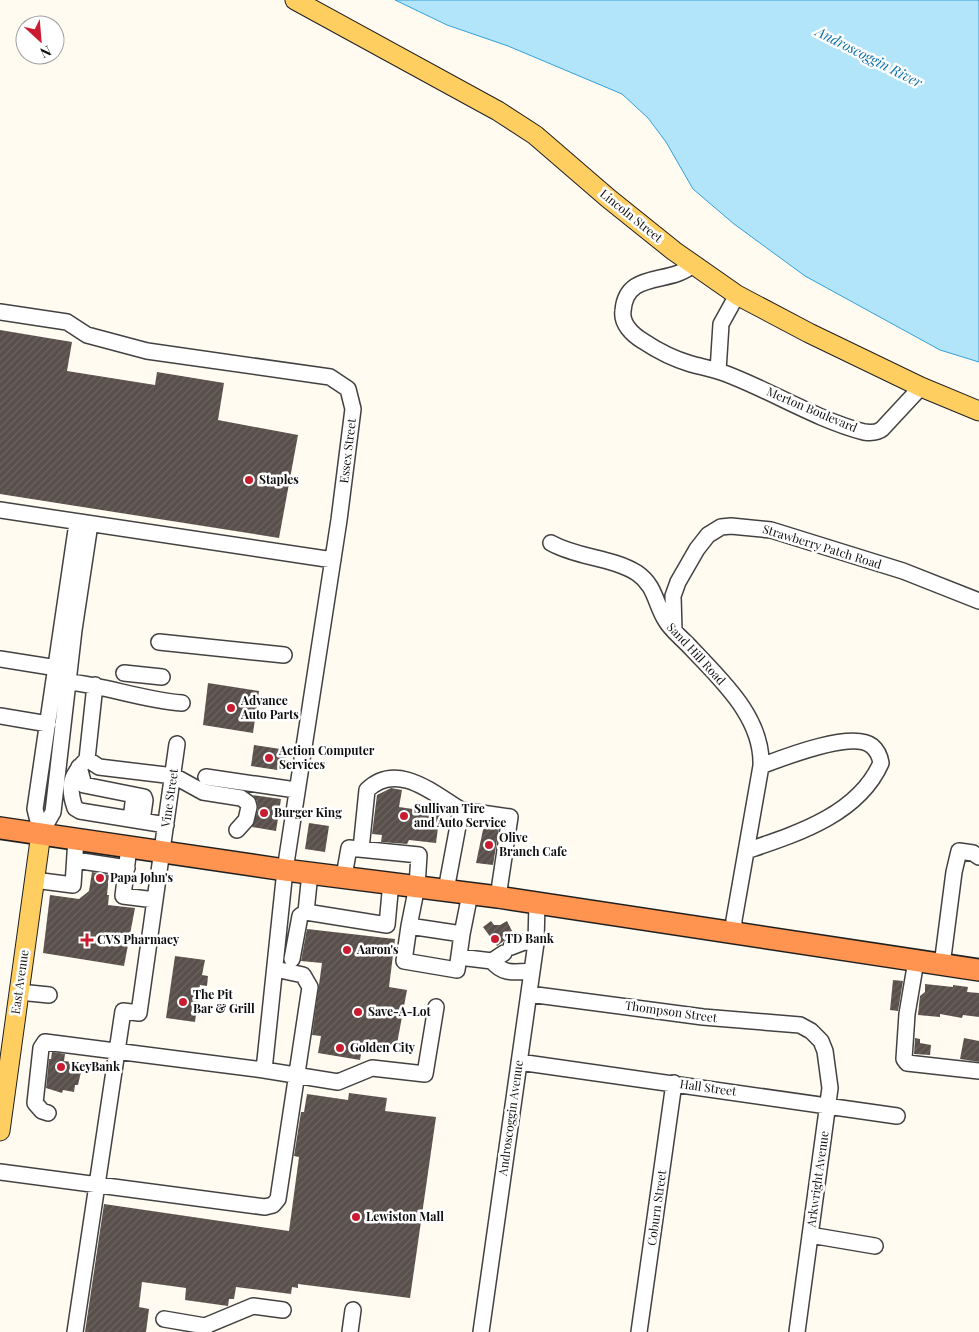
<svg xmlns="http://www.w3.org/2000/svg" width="979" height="1332" viewBox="0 0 979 1332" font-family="'Playfair Display',serif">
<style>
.water{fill:#b2e4fa;stroke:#33a0d7}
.building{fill:url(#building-hatch)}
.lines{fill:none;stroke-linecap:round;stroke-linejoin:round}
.minor-casing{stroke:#424242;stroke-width:18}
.major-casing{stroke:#202020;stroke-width:21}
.highway-casing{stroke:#202020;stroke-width:24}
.minor{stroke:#fff;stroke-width:15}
.major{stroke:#ffce61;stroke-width:19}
.highway{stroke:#fe9450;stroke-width:21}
.poi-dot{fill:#ca1c30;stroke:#fff;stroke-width:2}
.labels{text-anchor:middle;stroke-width:5;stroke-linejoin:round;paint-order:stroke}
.street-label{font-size:12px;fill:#0f0f0f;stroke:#fff}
.poi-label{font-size:12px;font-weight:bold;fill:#0f0f0f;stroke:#fff;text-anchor:start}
.water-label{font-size:14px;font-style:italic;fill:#0e71ab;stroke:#fff}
</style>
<defs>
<pattern id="building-hatch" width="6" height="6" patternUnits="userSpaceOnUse" patternTransform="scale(1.25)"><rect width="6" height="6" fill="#594f4b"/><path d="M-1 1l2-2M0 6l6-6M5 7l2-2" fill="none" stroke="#6c6461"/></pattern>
</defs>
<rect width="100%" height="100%" fill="#fffbf1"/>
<path class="water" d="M395,0H979V362L940,350L805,276L734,224L693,189L666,142L648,118L622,94L508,46L447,25Z"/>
<path class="building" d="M0,330L72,342L67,371L155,385L157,372L224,383L218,420L298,435L279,538L0,494Z
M208,683L259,691L253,733L203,725Z
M254,745L287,750L284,771L251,766Z
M391,788L402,790L399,807L440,813L436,843L409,840L407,844L381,842L382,835L372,834L377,795Z
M253,795L281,799L276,831L252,827L258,809L257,801Z
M309,823L329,826L325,852L305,849Z
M484,825L499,828L493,865L476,863Z
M92,872L109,875L107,895H109L108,905L135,908L124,966L43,953L50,895L79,899L89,891Z
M491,921L494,925H500L507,921L512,931L502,937L505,940L497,946L483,927Z
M307,929L395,939L389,987L407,990L396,1049L363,1043L360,1060L318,1053L321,1036L312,1035L322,963L301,961Z
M175,956L205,960L202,975L208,976L207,986L200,985L195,1022L166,1018Z
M893,980L903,981L898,1011L890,1010Z
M925,984L953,987V985L968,987L967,992L979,993V1017L963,1015L962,1018L940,1014V1017L918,1015L920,996L925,992Z
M915,1038L920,1039V1043L931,1045L930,1055L914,1054Z
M964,1038L979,1041V1062L960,1059Z
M52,1052L65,1054L64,1061L78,1063L77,1071L81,1072L78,1085H75L74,1092L63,1090L62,1093L46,1088L49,1059H51Z
M349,1093L387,1098L385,1111L436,1117L410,1298L298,1284V1288L292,1287L291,1294L236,1287L234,1299H229L228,1306L185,1300L186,1288L142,1282L139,1307L149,1309L146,1332H85L104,1204L289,1231L299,1157L294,1156L301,1112H304L307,1094L348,1100Z"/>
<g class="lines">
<defs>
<path id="minor" d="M693,264C672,286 626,269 623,311C621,324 633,335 643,341C658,351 674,359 691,364C702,367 713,369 724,373C770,390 817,420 864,432C871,433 877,433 882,429L921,387
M0,312L67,322L87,335L147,351L330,377L348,389L353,409L339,520L285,870L264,1070L338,1082L372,1068L425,1074L436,1007
M718,371L721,324L737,295
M0,510L333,560
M551,543C578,558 611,557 637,573C656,586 655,604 666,621C672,631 683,639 692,649C722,681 763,718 761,766
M674,631L673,596L678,582L697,549L708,535L721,527L731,526L771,530L903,571L979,601
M159,642L284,655
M0,659L57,668
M124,673L162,677
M69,682C107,686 143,700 182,703
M95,685L87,759L99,767L174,776L203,792L241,798L248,803L249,807L246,820L237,830
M0,716L48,724
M87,759C71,775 67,785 75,808L80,811L166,825
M79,767L84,785L134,795L131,819
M206,777L296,790
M134,795L144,797L145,800L142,821
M41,833L53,812L74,630L90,524
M41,833L35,809L77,523
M129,847L123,896L155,900
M361,849L367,790C397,761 433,793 461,810
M75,860L127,868
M310,873L306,912L387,925L391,882
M344,876L349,848L419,855L417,886L409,926
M34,880L73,885L76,839
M446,890L461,810L510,817L498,897
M462,934L457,970L404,961L409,926L462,934L470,894
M734,934V920L761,766C782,758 853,730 872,746C878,751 880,757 881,763C858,815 796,834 746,851
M511,947L524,942L536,943
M459,957L492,961L504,953
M292,959L300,916L306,912
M492,961C503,975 515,972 532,971
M916,961L907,1014L904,1059L907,1063L979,1071
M942,965L954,872L959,851L973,853L979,857
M19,992L49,995
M529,994L703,1017L800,1025L811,1031L821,1041L825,1051L830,1088L797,1332
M519,1062L897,1116
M48,1113L42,1111L35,1103L41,1048L45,1042L264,1070
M0,1172L265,1207L273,1205L278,1199L310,987L303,975L275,969
M810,1235L875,1246
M164,1319L205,1326
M75,1332L123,1011L139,1013L177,744
M204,1332L205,1326L253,1306L283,1310
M350,1332L353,1310
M481,1332L536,943L537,903
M639,1332L674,1083"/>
<path id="major" d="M295,0L498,111L535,135L608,198L674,251L737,295L809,333L921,387L979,411
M0,1131L41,833"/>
<path id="highway" d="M0,828L285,870L498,897L979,970"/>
</defs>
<use href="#minor" class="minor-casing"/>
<use href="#major" class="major-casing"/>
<use href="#highway" class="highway-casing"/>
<use href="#minor" class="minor"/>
<use href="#major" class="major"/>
<use href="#highway" class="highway"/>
</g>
<g class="poi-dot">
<circle cx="249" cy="480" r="5"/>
<circle cx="231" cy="708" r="5"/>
<circle cx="269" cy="758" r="5"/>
<circle cx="264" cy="813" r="5"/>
<circle cx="404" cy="816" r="5"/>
<circle cx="489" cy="845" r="5"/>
<circle cx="100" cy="878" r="5"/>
<circle cx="495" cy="939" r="5"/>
<path d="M84.5 932.5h5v5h5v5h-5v5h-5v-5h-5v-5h5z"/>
<circle cx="347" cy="950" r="5"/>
<circle cx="183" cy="1002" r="5"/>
<circle cx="358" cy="1012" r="5"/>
<circle cx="340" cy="1048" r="5"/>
<circle cx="61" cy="1067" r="5"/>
<circle cx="356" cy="1217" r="5"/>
</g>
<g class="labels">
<g class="street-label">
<text transform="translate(631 216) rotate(39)" y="4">Lincoln Street</text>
<text transform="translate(812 410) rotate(23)" y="4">Merton Boulevard</text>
<text transform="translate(348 451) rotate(-83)" y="4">Essex Street</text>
<text transform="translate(822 547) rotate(17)" y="4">Strawberry Patch Road</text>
<text transform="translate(696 654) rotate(47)" y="4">Sand Hill Road</text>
<text transform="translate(170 798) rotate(-82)" y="4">Vine Street</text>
<text transform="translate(20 982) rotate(-82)" y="4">East Avenue</text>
<text transform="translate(671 1012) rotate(8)" y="4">Thompson Street</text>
<text transform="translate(708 1088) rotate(8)" y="4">Hall Street</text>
<text transform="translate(511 1118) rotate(-82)" y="4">Androscoggin Avenue</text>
<text transform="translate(818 1179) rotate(-82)" y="4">Arkwright Avenue</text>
<text transform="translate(657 1208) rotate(-82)" y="4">Coburn Street</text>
</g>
<g class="poi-label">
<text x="259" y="484">Staples</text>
<text x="241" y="705">Advance<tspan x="241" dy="14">Auto Parts</tspan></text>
<text x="279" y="755">Action Computer<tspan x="279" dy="14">Services</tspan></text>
<text x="414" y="813">Sullivan Tire<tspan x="414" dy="14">and Auto Service</tspan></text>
<text x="274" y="817">Burger King</text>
<text x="499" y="842">Olive<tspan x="499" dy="14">Branch Cafe</tspan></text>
<text x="110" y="882">Papa John's</text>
<text x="505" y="943">TD Bank</text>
<text x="97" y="944">CVS Pharmacy</text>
<text x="357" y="954">Aaron's</text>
<text x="193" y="999">The Pit<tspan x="193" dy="14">Bar &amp; Grill</tspan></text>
<text x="368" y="1016">Save-A-Lot</text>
<text x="350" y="1052">Golden City</text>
<text x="71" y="1071">KeyBank</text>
<text x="366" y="1221">Lewiston Mall</text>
</g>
<g class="water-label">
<text transform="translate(869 57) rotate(27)" y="5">Androscoggin River</text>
</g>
</g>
<g transform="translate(40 40) rotate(154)"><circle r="24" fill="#ffffff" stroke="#9f9f9f"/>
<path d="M0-4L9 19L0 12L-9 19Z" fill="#ca1c30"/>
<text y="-8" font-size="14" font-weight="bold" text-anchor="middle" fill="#0f0f0f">N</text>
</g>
</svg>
